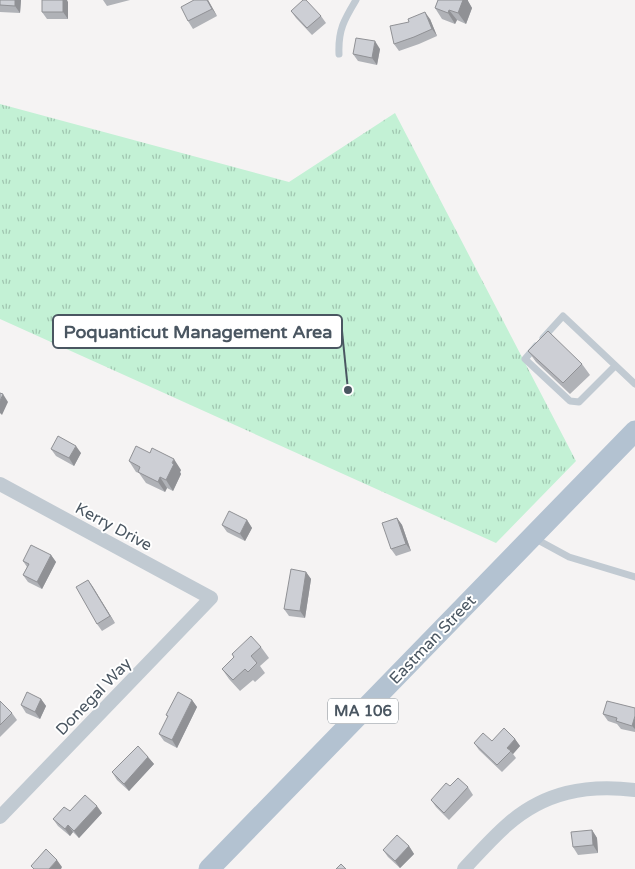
<svg xmlns="http://www.w3.org/2000/svg" width="635" height="869" viewBox="0 0 635 869" font-family="'Varela Round',sans-serif">
<style>
.park{fill:url(#park-tufts)}
.lines{fill:none;stroke-linecap:round;stroke-linejoin:round}
.service{stroke:#c1cad2;stroke-width:7}
.minor{stroke:#c1cad2;stroke-width:14}
.primary{stroke:#b3c2d1;stroke-width:21}
.wall{fill:#b0b2b7}
.shaded-wall{fill:#909195}
.building{fill:#cdcfd5;stroke:#909195}
.labels{text-anchor:middle;stroke-width:4;stroke-linejoin:round;paint-order:stroke}
.shield{fill:#fff;stroke:#808990;stroke-width:1}
.shield-label{font-size:15px;font-weight:bold;fill:#4a5661}
.street-label{font-size:16px;fill:#4a5661;stroke:#fff}
.leader{fill:none;stroke:#4a5661;stroke-width:2}
.callout-dot{fill:#4a5661;stroke:#fff;stroke-width:2}
.callout{fill:#fff;stroke:#4a5661;stroke-width:2}
.callout-label{font-size:18px;text-anchor:middle;font-weight:bold;fill:#4a5661}
</style>
<defs>
<pattern id="park-tufts" width="24" height="20" patternUnits="userSpaceOnUse" patternTransform="scale(1.25)"><rect width="24" height="20" fill="#c3f1d5"/><path d="M3 7l-1-3M5 7V3M7 7l1-3M15 17l-1-3M17 17v-4M19 17l1-3" fill="none" stroke="#a0c6b0"/></pattern>
</defs>
<rect width="100%" height="100%" fill="#f5f3f3"/>
<path class="park" d="M0,104L289,182L395,113L576,461L496,543L0,319Z"/>
<g class="lines">
<path class="service" d="M339,54C338,30 344,20 356,0
M543,338L563,316L635,384
M536,346L525,359L570,401L579,402L615,366
M534,538L569,557L635,577"/>
<path class="minor" d="M0,484L211,598L0,817
M464,869C478,854 491,839 507,825C544,792 587,784 635,790"/>
<path class="primary" d="M209,869L635,431"/>
</g>
<path class="wall" d="M0,0H21L20,13L0,12Z
M103,0H130L107,6Z
M208,0L217,16L193,29L188,21Z
M438,0H468V1L472,8L466,24L457,20L455,24L442,19L435,8Z
M68,2V19H47L42,12Z
M291,11L321,16L326,23L312,35L296,18Z
M430,19L437,36L419,44L399,51L394,44Z
M380,49L377,65L358,61L353,54Z
M528,351L582,364L590,375L570,394L536,362Z
M51,449L81,453L74,466L56,456Z
M129,461L181,470L180,472L181,474L173,491L167,488L165,492L146,483L139,473L136,472Z
M397,518L402,525L411,551L396,556L391,549Z
M247,520L252,528L245,541L227,532L222,525Z
M51,555L56,562L42,589L28,582L23,575L27,567L23,561Z
M306,572L311,579L305,618L289,616L284,609Z
M88,580L115,623L102,631L97,624Z
M261,647L269,658L260,666L265,673L255,682L253,680L240,691L229,679L222,669L234,657L232,654Z
M41,699L46,706L40,719L26,713L21,705Z
M192,700L197,707L177,748L164,741L159,734L168,717L166,715Z
M0,701L12,713L17,720L0,737Z
M635,708V732L621,729L617,724L608,721L603,714Z
M515,739L520,746L513,754L516,758L502,772L479,750L474,743Z
M148,757L154,764L129,791L117,780L112,772Z
M468,787L473,795L449,820L436,807L431,800Z
M70,811L102,813L79,838L73,832L70,836L58,826L53,819Z
M592,830L597,838L598,853L578,855L573,847Z
M409,846L414,854L400,868L388,857L383,850Z"/>
<path class="shaded-wall" d="M15,0H21L20,13L15,6Z
M63,0H67L68,2V19L63,12Z
M207,0H208L217,16L212,9Z
M462,0H468V1L472,8L466,24L458,13Z
M449,10L457,20L455,24L448,13Z
M425,12L430,19L437,36L432,29Z
M375,41L380,49L377,65L372,58Z
M3,394L8,402L2,415L0,413V401Z
M76,446L81,453L74,466L69,458Z
M174,459L181,470L180,472L181,474L173,491L166,480Z
M160,477L167,488L165,492L158,482Z
M397,518L402,525L411,551L406,544Z
M247,520L252,528L245,541L240,534Z
M51,555L56,562L42,589L37,582Z
M306,572L311,579L305,618L300,611Z
M88,580L93,587L115,623L110,616Z
M41,699L46,706L40,719L35,712Z
M192,700L197,707L177,748L172,740Z
M635,716V729L632,726Z
M515,739L520,746L513,754L507,748Z
M148,757L154,764L129,791L124,784Z
M97,806L102,813L79,838L74,831Z
M68,825L73,832L70,836L65,829Z
M592,830L597,838L598,853L593,845Z
M409,846L414,854L400,868L395,861Z
M57,860L62,867L61,869H49Z"/>
<path class="building" d="M0,0H15V6L0,5Z
M42,0H63V12H42Z
M194,0H207L212,9L188,21L181,7Z
M303,0H306L321,16L307,28L291,11Z
M438,0H463L458,13L449,10L448,13L435,8Z
M425,12L432,29L414,37L394,44L390,26L409,22L408,19Z
M356,38L375,41L372,58L353,54Z
M548,331L582,364L563,383L528,351Z
M0,393L3,394L0,401Z
M58,436L76,446L69,458L51,449Z
M136,446L150,453L152,448L174,459L172,463L174,464L166,480L160,477L158,482L138,472L140,467L129,461Z
M229,511L247,520L240,534L222,525Z
M397,518L406,544L391,549L382,523Z
M31,545L51,555L37,582L23,575L29,564L23,561Z
M291,569L306,572L300,611L284,609Z
M88,580L110,616L97,624L76,587Z
M251,636L261,647L251,656L257,663L248,672L245,669L233,680L222,669L234,657L232,654Z
M27,692L41,699L35,712L21,705Z
M178,692L192,700L172,740L159,734L168,716L166,715Z
M0,701L12,713L0,725Z
M607,701L635,708V716L632,726L616,721L617,718L603,714Z
M504,728L515,739L507,748L511,751L497,765L474,743L483,733L492,741Z
M138,746L148,757L124,784L112,772Z
M458,778L468,787L444,813L431,800L446,783L450,786Z
M85,795L97,806L74,831L68,825L65,829L53,819L64,807L70,811Z
M592,830L593,845L573,847L571,832Z
M397,835L409,846L395,861L383,850Z
M46,849L57,860L49,869H34L31,866Z
M341,864L346,869H336Z"/>
<g class="labels">
<rect class="shield" x="328" y="698.5" width="70" height="25" rx="4"/>
<g class="shield-label">
<text x="363" y="716">MA 106</text>
</g>
<g class="street-label">
<text transform="translate(114 526) rotate(28)" y="6">Kerry Drive</text>
<text transform="translate(432 639) rotate(-46)" y="6">Eastman Street</text>
<text transform="translate(93 696) rotate(-46)" y="6">Donegal Way</text>
</g>
</g>
<path class="leader" d="M348 390L342 331"/>
<circle class="callout-dot" cx="348" cy="390" r="5"/>
<rect class="callout" x="53" y="315" width="289" height="33" rx="5"/>
<g class="callout-label">
<text x="198" y="338">Poquanticut Management Area</text>
</g>
</svg>
